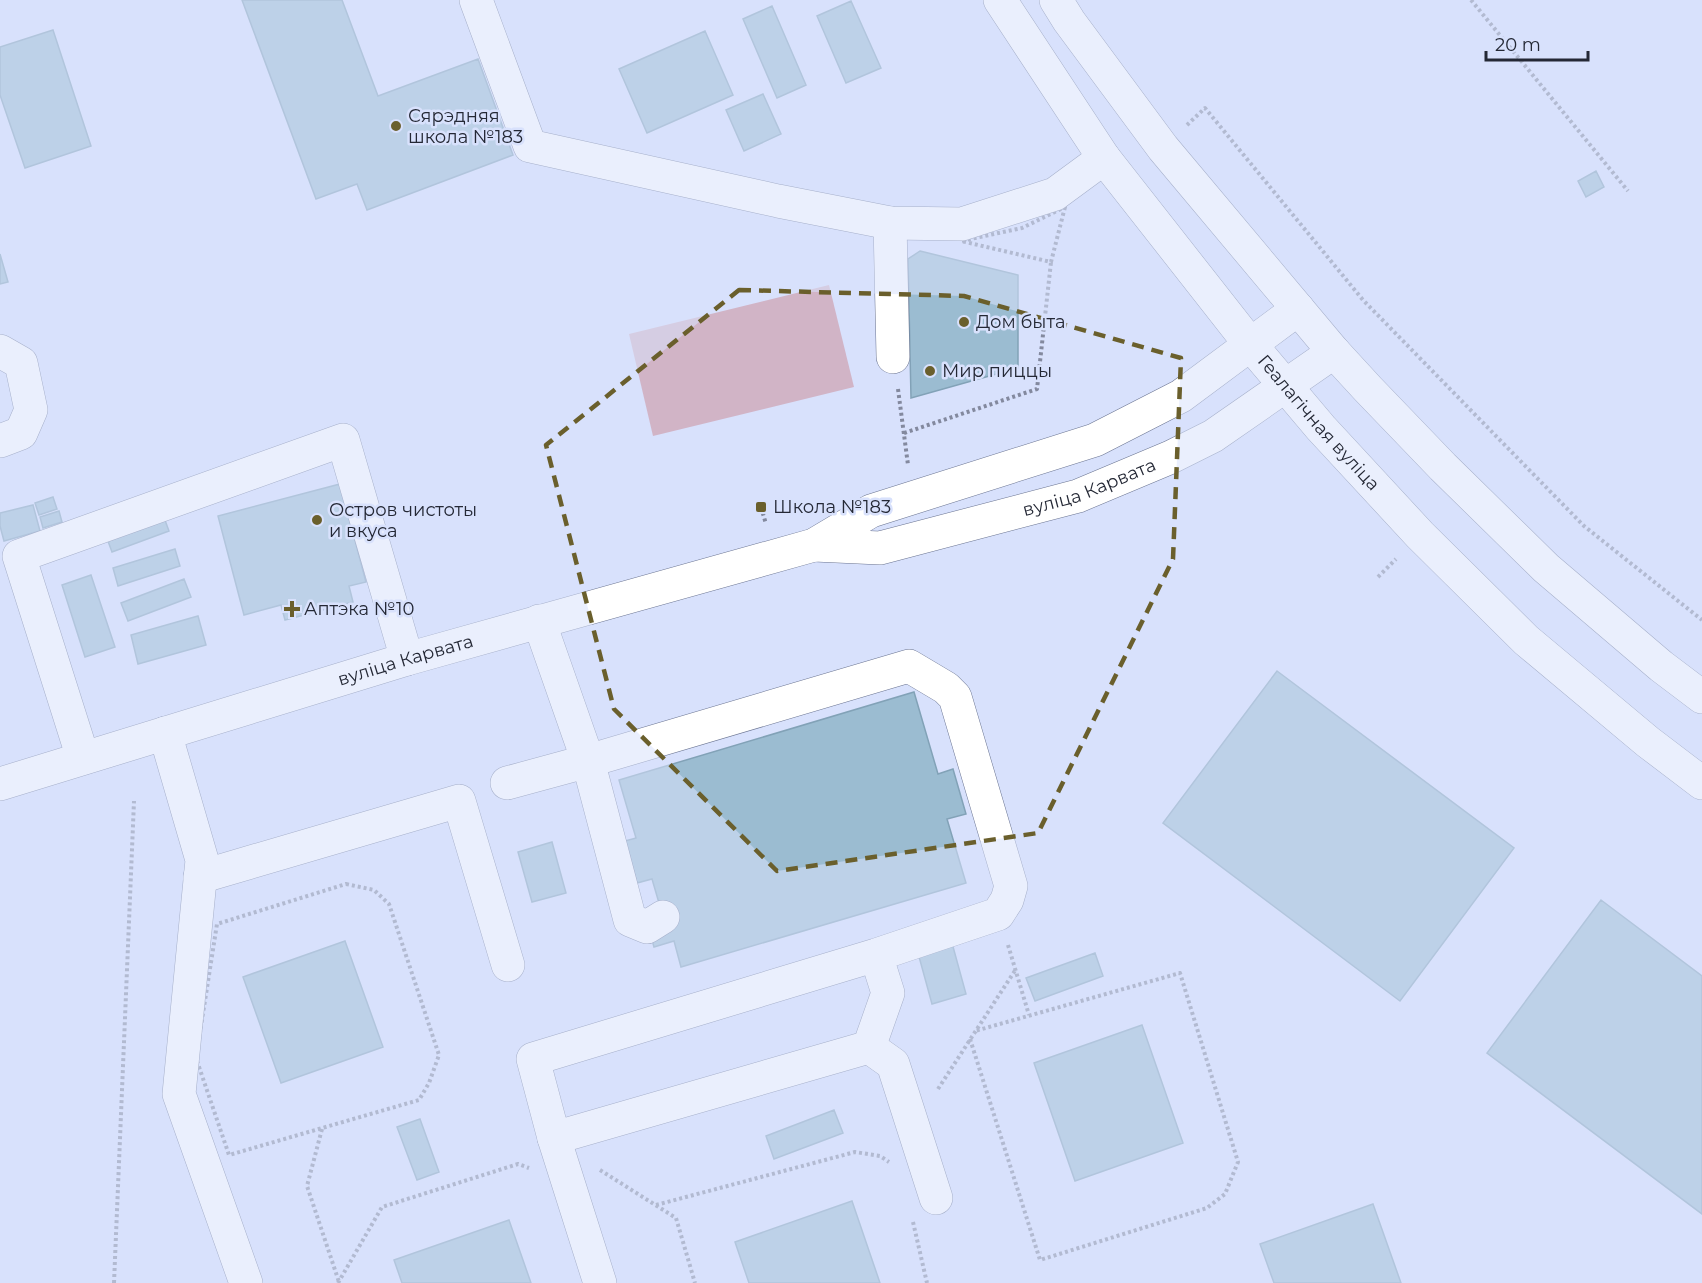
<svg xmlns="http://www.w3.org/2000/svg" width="1702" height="1283" viewBox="0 0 1702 1283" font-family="Montserrat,sans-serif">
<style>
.green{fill:#d1b4c6}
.building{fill:#9bbcd1;stroke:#82a2b7;stroke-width:1.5}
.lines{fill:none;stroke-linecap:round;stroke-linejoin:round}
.minor-casing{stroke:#6a7491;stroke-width:34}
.path{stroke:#83899e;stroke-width:4;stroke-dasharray:3 3;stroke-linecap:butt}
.minor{stroke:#fff;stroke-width:33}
.marked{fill:none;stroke:#6a5f2c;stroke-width:4.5;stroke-dasharray:12 8;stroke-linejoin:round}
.poi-dot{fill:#6a5f2c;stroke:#d8e1fc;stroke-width:2}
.labels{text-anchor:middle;stroke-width:5;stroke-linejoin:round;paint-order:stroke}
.poi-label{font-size:18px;fill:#242835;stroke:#d8e1fc;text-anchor:start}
.street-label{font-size:18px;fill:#242835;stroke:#d8e1fc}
</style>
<rect width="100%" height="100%" fill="#d8e1fc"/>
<path class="green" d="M829,285L854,387L653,436L629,334Z"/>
<path class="building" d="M242,0H342L378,96L478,59L513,155L367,210L357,184L316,199Z
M851,1L881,68L846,83L817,16Z
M772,6L806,85L777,98L743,19Z
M53,30L91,146L25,168L0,95V47Z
M705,31L733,95L647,133L619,69Z
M763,94L781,134L744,151L726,110Z
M1596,171L1604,187L1586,197L1578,181Z
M920,251L1018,275V368L911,398L908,259Z
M0,254L8,282L0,284Z
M340,484L366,582L349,586L353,602L285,620L281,605L244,615L218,516Z
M53,497L57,509L39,515L35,503Z
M33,505L40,531L4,541L0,526V513Z
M59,511L62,522L43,528L40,517Z
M162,512L169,531L112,552L105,533Z
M175,549L180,566L118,586L113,568Z
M91,575L115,647L85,657L62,585Z
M184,579L191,597L128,621L121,603Z
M198,616L206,645L138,664L131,635Z
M1277,671L1514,848L1400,1001L1163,823Z
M914,692L938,774L953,769L966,814L947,819L966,883L681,967L674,941L654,947L650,933L666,927L652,879L637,883L625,841L636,838L619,780Z
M552,842L566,893L532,902L518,852Z
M1601,900L1702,976V1214L1487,1053Z
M345,941L383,1047L281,1083L243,977Z
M952,943L966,994L932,1004L918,953Z
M1095,953L1103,976L1035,1001L1026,978Z
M1142,1025L1183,1143L1075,1181L1034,1063Z
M834,1110L843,1133L774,1159L766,1136Z
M420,1119L439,1172L417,1180L397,1127Z
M852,1201L880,1283H749L735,1242Z
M1373,1204L1401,1283H1274L1260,1244Z
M509,1220L531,1283H402L394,1260Z"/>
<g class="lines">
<defs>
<g id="minor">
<path d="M476,0L530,146L778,201L890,223L962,224L1055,194L1104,158"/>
<path id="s1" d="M1000,0L1104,158L1250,344L1321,428L1420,535L1526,640L1648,742L1702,783"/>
<path d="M1056,0L1069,21L1163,148L1334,352L1368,389L1443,467L1546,568L1661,666L1702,697"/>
<path d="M890,223L893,357"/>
<path d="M0,351L21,363L31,410L21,433L0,441"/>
<path id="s2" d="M814,545L880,548L1078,496L1171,457L1213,436L1334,352"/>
<path d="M539,621L588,761L909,666L946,688L955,697L1011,886L1007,900L998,914L876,955L533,1059L554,1138L869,1047L888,993L876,955"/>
<path d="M165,733L202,860L179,1094L246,1283"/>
<path d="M83,758L19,556L343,440L407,659"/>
<path d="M507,783L588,761L630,920L647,927L663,917"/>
<path id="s3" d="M0,784L407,659L814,545L871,511L1095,440L1181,396L1298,309"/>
<path d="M200,877L459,801L508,965"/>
<path d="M869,1047L893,1064L936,1198"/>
<path d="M554,1138L600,1283"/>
</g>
</defs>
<use href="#minor" class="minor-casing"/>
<path class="path" d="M1471,0L1628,191
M1187,125L1205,108L1363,300L1584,526L1702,620
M1065,207L1051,262L961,241L1022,228Z
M898,389L908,465
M904,433L1037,389L1051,262
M761,507L766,524
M1378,577L1396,559
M346,884L374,890L389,904L439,1055L429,1083L419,1100L229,1155L196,1058L217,924Z
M1008,945L1029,1015
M970,1039L1040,1260L1207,1208L1225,1194L1238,1162L1180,973L975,1031
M938,1089L1016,969
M322,1129L307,1186L339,1282
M600,1170L676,1218L695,1283
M656,1205L855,1152L880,1156L889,1162
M913,1222L927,1283
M114,1283L134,801
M338,1283L382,1207L518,1164L529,1168"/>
<use href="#minor" class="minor"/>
</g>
<path d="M0 0H1702V1283H0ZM739,290L964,296L1181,358L1173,559L1038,833L777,871L614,709L546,445Z" fill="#d8e1fc" fill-opacity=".55" fill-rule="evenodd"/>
<path class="marked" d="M739,290L964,296L1181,358L1173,559L1038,833L777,871L614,709L546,445Z"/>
<g class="poi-dot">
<circle cx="396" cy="126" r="6"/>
<circle cx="964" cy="322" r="6"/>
<circle cx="930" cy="371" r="6"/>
<rect x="755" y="501" width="12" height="12" rx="3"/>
<circle cx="317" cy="520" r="6"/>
<path d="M289 600h6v6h6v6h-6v6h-6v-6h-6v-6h6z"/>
</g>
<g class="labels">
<g class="poi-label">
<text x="408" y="122">Сярэдняя<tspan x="408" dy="21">школа №183</tspan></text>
<text x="976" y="328">Дом быта</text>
<text x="942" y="377">Мир пиццы</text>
<text x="773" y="513">Школа №183</text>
<text x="329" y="516">Остров чистоты<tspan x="329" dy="21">и вкуса</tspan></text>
<text x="304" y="615">Аптэка №10</text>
</g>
<g class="street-label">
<text dy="6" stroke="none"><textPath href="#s1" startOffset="530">Геалагічная вуліца</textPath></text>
<text dy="6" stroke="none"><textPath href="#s2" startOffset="284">вуліца Карвата</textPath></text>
<text dy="6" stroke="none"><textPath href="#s3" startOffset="424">вуліца Карвата</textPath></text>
</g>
</g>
<path d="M1486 51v9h102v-9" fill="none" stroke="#242835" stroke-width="3"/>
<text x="1495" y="51" font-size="18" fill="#242835" stroke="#d8e1fc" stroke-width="4.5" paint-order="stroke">20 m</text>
</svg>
